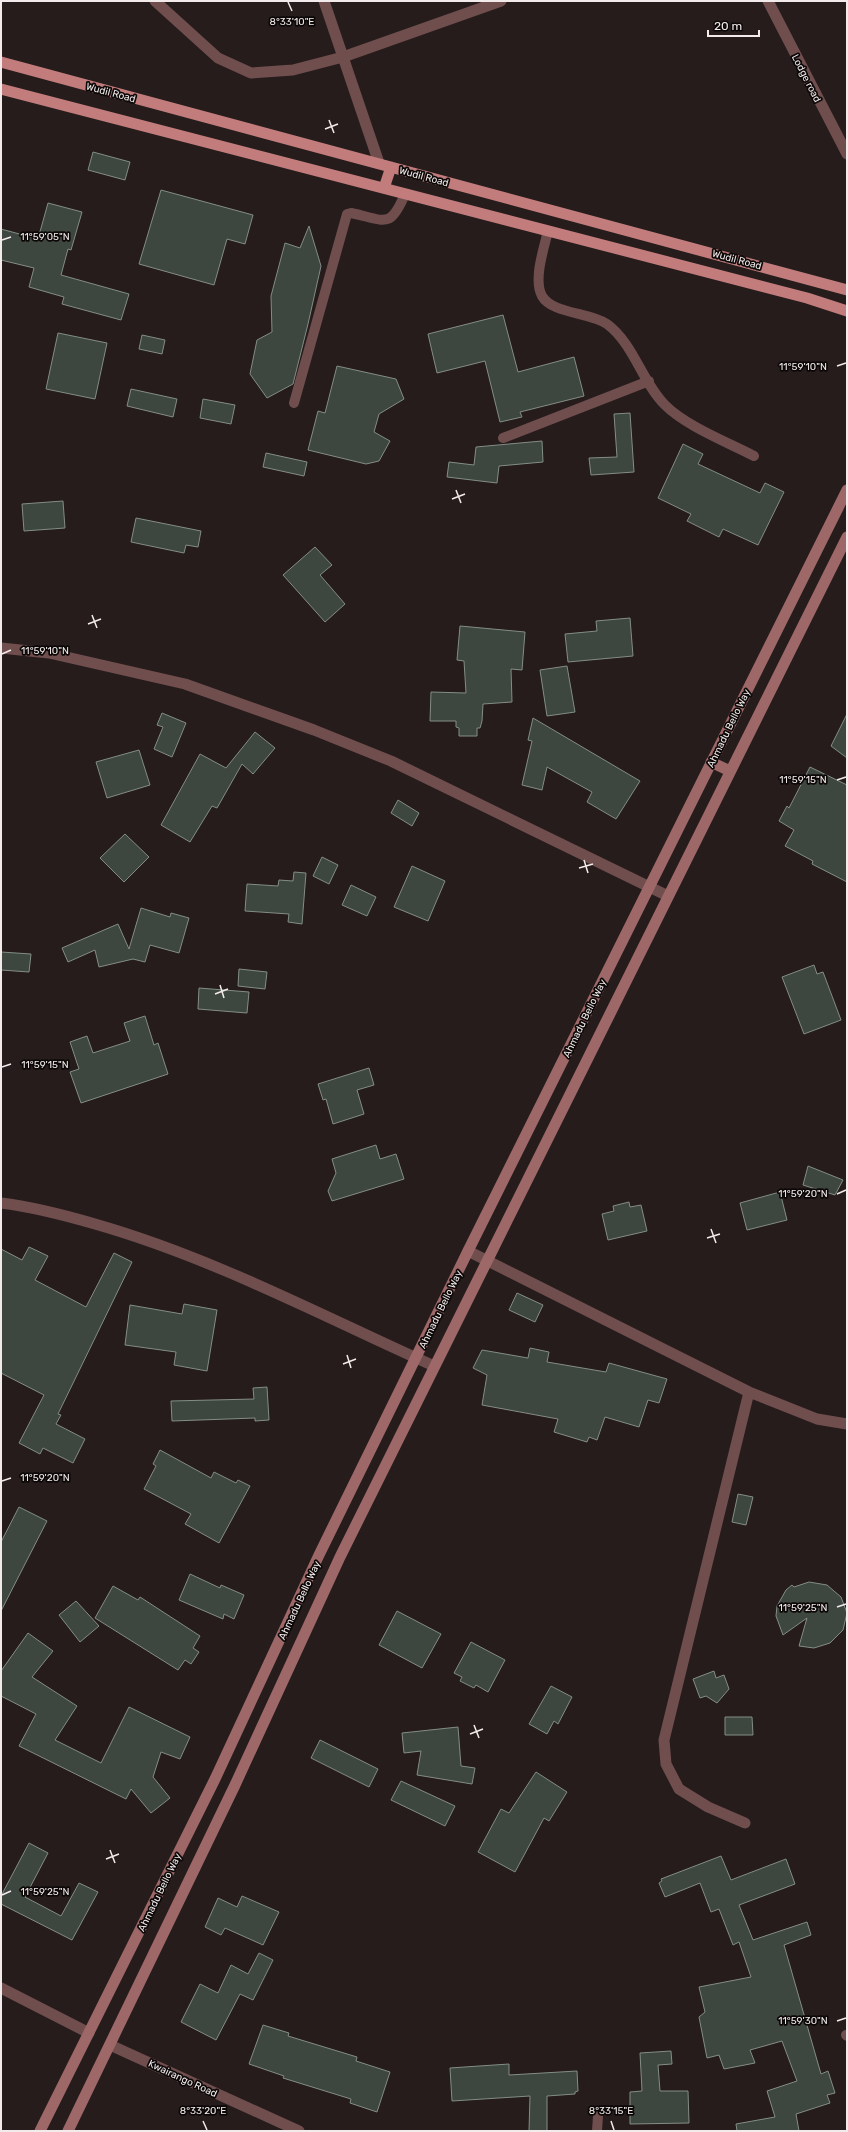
<svg xmlns="http://www.w3.org/2000/svg" width="848" height="2132" viewBox="0 0 848 2132" font-family="Rubik,sans-serif">
<style>
.building{fill:#3e4640;stroke:#838d86}
.lines{fill:none;stroke-linecap:round;stroke-linejoin:round}
.service{stroke:#714e4e;stroke-width:10}
.minor{stroke:#714e4e;stroke-width:11}
.secondary{stroke:#9f6868;stroke-width:11}
.primary{stroke:#c37c7c;stroke-width:11}
.ticks{fill:none;stroke:#f3ebeb;stroke-width:1.5}
.labels{text-anchor:middle;stroke-width:3.5;stroke-linejoin:round;paint-order:stroke}
.street-label{font-size:10px;fill:#f3ebeb;stroke:#0c0808}
.ticks-label{font-size:10px;text-anchor:middle;fill:#f3ebeb;stroke:#0c0808;stroke-width:3.5;stroke-linejoin:round;paint-order:stroke}
</style>
<rect width="100%" height="100%" fill="#261c1c"/>
<path class="building" d="M93,152L130,162L125,180L88,170Z
M161,190L253,215L245,244L227,239L214,285L139,264Z
M48,203L82,212L71,250L68,249L61,275L129,294L121,320L62,304L64,297L29,287L34,268L1,260V229L38,239Z
M309,226L321,266L308,324L293,384L267,398L250,374L257,340L272,332L271,296L285,243L300,248Z
M503,315L518,372L574,357L584,396L520,412L522,417L500,422L485,361L437,373L428,334Z
M58,333L107,343L95,399L46,389Z
M142,335L165,340L162,354L139,349Z
M337,366L396,379L404,399L379,414L374,432L390,441L379,461L366,464L308,450L318,411L325,413Z
M131,389L177,399L173,417L127,406Z
M203,399L235,405L231,424L200,418Z
M630,413L634,472L591,475L589,458L617,457L614,414Z
M542,441L543,462L499,466L497,483L447,477L449,462L474,465L476,447Z
M683,444L703,454L698,464L760,493L765,483L784,492L758,545L723,529L719,537L687,521L691,514L658,498Z
M266,453L307,462L304,476L263,467Z
M63,501L65,528L24,531L22,504Z
M136,518L201,531L198,547L186,545L184,553L131,542Z
M315,547L332,565L320,575L345,604L325,622L283,575Z
M630,618L633,656L568,662L565,634L597,631L596,621Z
M460,626L525,632L522,670L511,669L512,702L483,704L482,721L480,728H477V736H459V728L456,727V721H430L431,692L466,693L464,661L457,660Z
M567,666L575,712L547,716L540,670Z
M162,713L186,723L172,757L154,749L163,727L157,725Z
M847,714V758L831,746Z
M533,718L640,781L616,819L587,802L592,792L547,767L542,790L522,785L532,741L528,740Z
M255,732L275,748L253,774L242,764L217,808L212,806L190,842L161,825L200,754L226,768Z
M139,750L150,785L107,798L96,762Z
M810,767L847,785V882L812,864L813,861L785,846L794,830L779,821L787,806L789,808Z
M398,800L419,813L412,826L391,813Z
M125,834L149,857L124,882L100,858Z
M322,857L338,865L329,884L313,876Z
M412,866L445,881L428,921L394,907Z
M294,872L306,873L302,924L288,922L289,914L245,911L247,884L278,886L279,880L293,881Z
M351,885L376,897L367,916L342,905Z
M141,908L170,917L171,913L189,918L179,953L150,945L145,962L133,959L99,967L95,950L68,962L62,948L118,924L129,949Z
M1,952L31,954L29,972L1,970Z
M814,965L817,974L823,972L841,1020L804,1034L782,977Z
M239,969L267,972L265,989L238,986Z
M199,988L249,992L247,1013L198,1009Z
M145,1016L154,1045L158,1043L168,1074L81,1103L70,1072L79,1069L70,1042L87,1036L93,1053L130,1041L124,1023Z
M369,1068L374,1085L357,1090L364,1114L333,1124L326,1099L323,1100L318,1084Z
M376,1145L380,1159L396,1154L404,1179L332,1201L328,1191L336,1173L332,1159Z
M808,1166L843,1180L835,1195L803,1185Z
M780,1192L787,1220L747,1230L740,1203Z
M629,1202L630,1207L641,1205L647,1231L608,1240L602,1214L614,1211L613,1206Z
M29,1247L48,1256L35,1280L86,1307L114,1253L132,1262L58,1414L61,1415L56,1424L85,1439L73,1463L43,1448L40,1454L19,1443L44,1395L1,1373V1249L22,1260Z
M517,1293L543,1305L535,1322L509,1310Z
M184,1304L217,1310L207,1371L174,1365L176,1352L125,1345L130,1305L182,1314Z
M530,1348L549,1352L547,1362L606,1372L609,1363L667,1379L659,1403L648,1400L639,1427L605,1417L597,1440L589,1437L587,1442L554,1432L558,1419L482,1405L487,1375L473,1368L482,1350L528,1358Z
M267,1387L269,1420L255,1421V1418L172,1421L171,1401L254,1399L253,1388Z
M160,1450L211,1478L214,1472L236,1483L238,1480L250,1486L219,1543L185,1524L191,1514L144,1489L156,1466L153,1464Z
M738,1494L753,1497L746,1525L732,1522Z
M19,1507L47,1521L1,1611V1542Z
M190,1574L220,1588L221,1585L244,1595L234,1619L224,1614L223,1619L179,1600Z
M809,1582L827,1585L841,1597L847,1613L843,1630L830,1643L814,1648L799,1646L807,1618L783,1635L776,1616L777,1606L786,1590L792,1585L794,1587Z
M113,1586L138,1600L140,1597L200,1636L193,1648L199,1652L191,1664L185,1660L178,1670L95,1618Z
M76,1601L99,1626L80,1642L59,1615Z
M397,1611L441,1634L422,1668L379,1645Z
M28,1633L53,1651L32,1677L77,1706L55,1740L101,1763L129,1707L190,1737L180,1759L161,1752L153,1777L170,1798L151,1813L131,1789L126,1799L19,1746L36,1714L1,1696V1671Z
M471,1642L505,1660L488,1692L476,1685L474,1688L460,1681L462,1677L454,1673Z
M714,1671L716,1678L724,1675L729,1689L717,1703L706,1696L700,1698L693,1679Z
M551,1686L572,1697L558,1724L554,1721L547,1734L529,1724Z
M725,1717H752L753,1735H725Z
M458,1727L461,1766L475,1768L472,1784L417,1775L421,1751L404,1753L402,1733Z
M320,1740L378,1769L369,1787L311,1758Z
M536,1772L567,1792L549,1821L544,1818L515,1872L478,1852L501,1809L509,1813Z
M401,1781L455,1806L445,1826L391,1800Z
M29,1843L48,1853L25,1897L61,1916L79,1883L98,1892L72,1940L1,1904V1896Z
M721,1856L731,1880L786,1859L795,1884L739,1905L753,1940L807,1922L811,1935L784,1945L821,2074L828,2071L835,2093L827,2095L830,2103L796,2114L799,2131H737L736,2124L775,2117L767,2091L797,2081L782,2041L750,2050L755,2063L724,2069L719,2055L707,2058L699,2017L705,2012L699,1987L751,1977L739,1942L733,1945L719,1909L711,1912L700,1883L665,1897L659,1883L662,1881L661,1879Z
M242,1896L279,1912L263,1945L225,1928L221,1935L205,1927L218,1898L237,1907Z
M259,1953L273,1960L253,2000L240,1994L216,2040L181,2022L200,1984L218,1993L231,1965L248,1974Z
M263,2025L289,2033L288,2036L357,2057L356,2061L390,2072L377,2112L350,2103L351,2099L283,2078L284,2076L249,2064Z
M671,2051L672,2064L658,2065L660,2091H688L689,2123L630,2124V2092L642,2091L640,2053Z
M509,2064V2075L577,2071L578,2091L575,2092V2094L547,2096V2131H529L530,2096L452,2101L450,2068Z"/>
<g class="lines">
<path class="service" d="M548,231C544,248 533,280 542,296C552,314 590,312 607,324C634,344 642,382 665,405C686,426 727,442 754,456
M294,403L347,214L351,213C385,220 390,230 405,194
M503,438L649,381
M846,2035L847,2036
M597,2131L598,2116"/>
<path class="minor" d="M155,1L218,58L251,73L293,70L343,57L501,1
M324,1L379,163
M768,1L847,154
M1,648L49,653L185,684L314,730L391,761L668,896
M1,1203C34,1207 64,1215 95,1224C214,1258 322,1316 434,1366
M468,1251L749,1392L817,1419L847,1424
M745,1823L708,1807L679,1789L666,1764L664,1740L749,1392
M1,1988L89,2033
M110,2045L299,2131"/>
<path class="secondary" d="M711,762L730,771
M40,2131L215,1779L319,1555L468,1251L847,490
M68,2131L235,1785L340,1557L847,537"/>
<path class="primary" d="M1,62L847,290
M1,89L807,298L847,311
M384,188L391,167"/>
</g>
<path class="ticks" d="M288,2L292,11M329,120L334,133M325,129L338,124M2,240L11,237M837,366L846,363M456,490L461,503M452,499L465,494M92,615L97,628M88,624L101,619M2,654L11,650M837,780L846,777M584,860L588,873M579,868L593,864M220,985L224,998M215,994L228,989M2,1067L11,1064M837,1194L846,1190M711,1229L716,1243M707,1238L720,1234M347,1355L351,1368M343,1364L356,1359M2,1481L11,1478M837,1607L846,1604M474,1725L479,1738M470,1734L483,1729M110,1850L115,1863M106,1859L119,1854M2,1895L11,1891M837,2021L846,2018M203,2121L207,2130M611,2121L614,2130"/>
<g class="labels">
<g class="street-label">
<text transform="translate(807 78) rotate(63)" y="4">Lodge road</text>
<text transform="translate(111 92) rotate(15)" y="4">Wudil Road</text>
<text transform="translate(424 176) rotate(15)" y="4">Wudil Road</text>
<text transform="translate(737 259) rotate(15)" y="4">Wudil Road</text>
<text transform="translate(728 728) rotate(-64)" y="4">Ahmadu Bello Way</text>
<text transform="translate(584 1018) rotate(-64)" y="4">Ahmadu Bello Way</text>
<text transform="translate(440 1309) rotate(-64)" y="4">Ahmadu Bello Way</text>
<text transform="translate(299 1600) rotate(-65)" y="4">Ahmadu Bello Way</text>
<text transform="translate(159 1892) rotate(-64)" y="4">Ahmadu Bello Way</text>
<text transform="translate(183 2078) rotate(25)" y="4">Kwairango Road</text>
</g>
</g>
<g class="ticks-label">
<text x="292" y="25">8°33'10"E</text>
<text x="45" y="240">11°59'05"N</text>
<text x="803" y="370">11°59'10"N</text>
<text x="45" y="654">11°59'10"N</text>
<text x="803" y="783">11°59'15"N</text>
<text x="45" y="1068">11°59'15"N</text>
<text x="803" y="1197">11°59'20"N</text>
<text x="45" y="1481">11°59'20"N</text>
<text x="803" y="1611">11°59'25"N</text>
<text x="45" y="1895">11°59'25"N</text>
<text x="803" y="2024">11°59'30"N</text>
<text x="203" y="2114">8°33'20"E</text>
<text x="611" y="2114">8°33'15"E</text>
</g>
<rect width="848" height="2132" fill="none" stroke="#f3ebeb" stroke-width="4"/>
<path d="M708 30v6h51v-6" fill="none" stroke="#f3ebeb" stroke-width="2"/>
<text x="714" y="30" font-size="12" fill="#f3ebeb" stroke="#0c0808" stroke-width="3" paint-order="stroke">20 m</text>
</svg>
